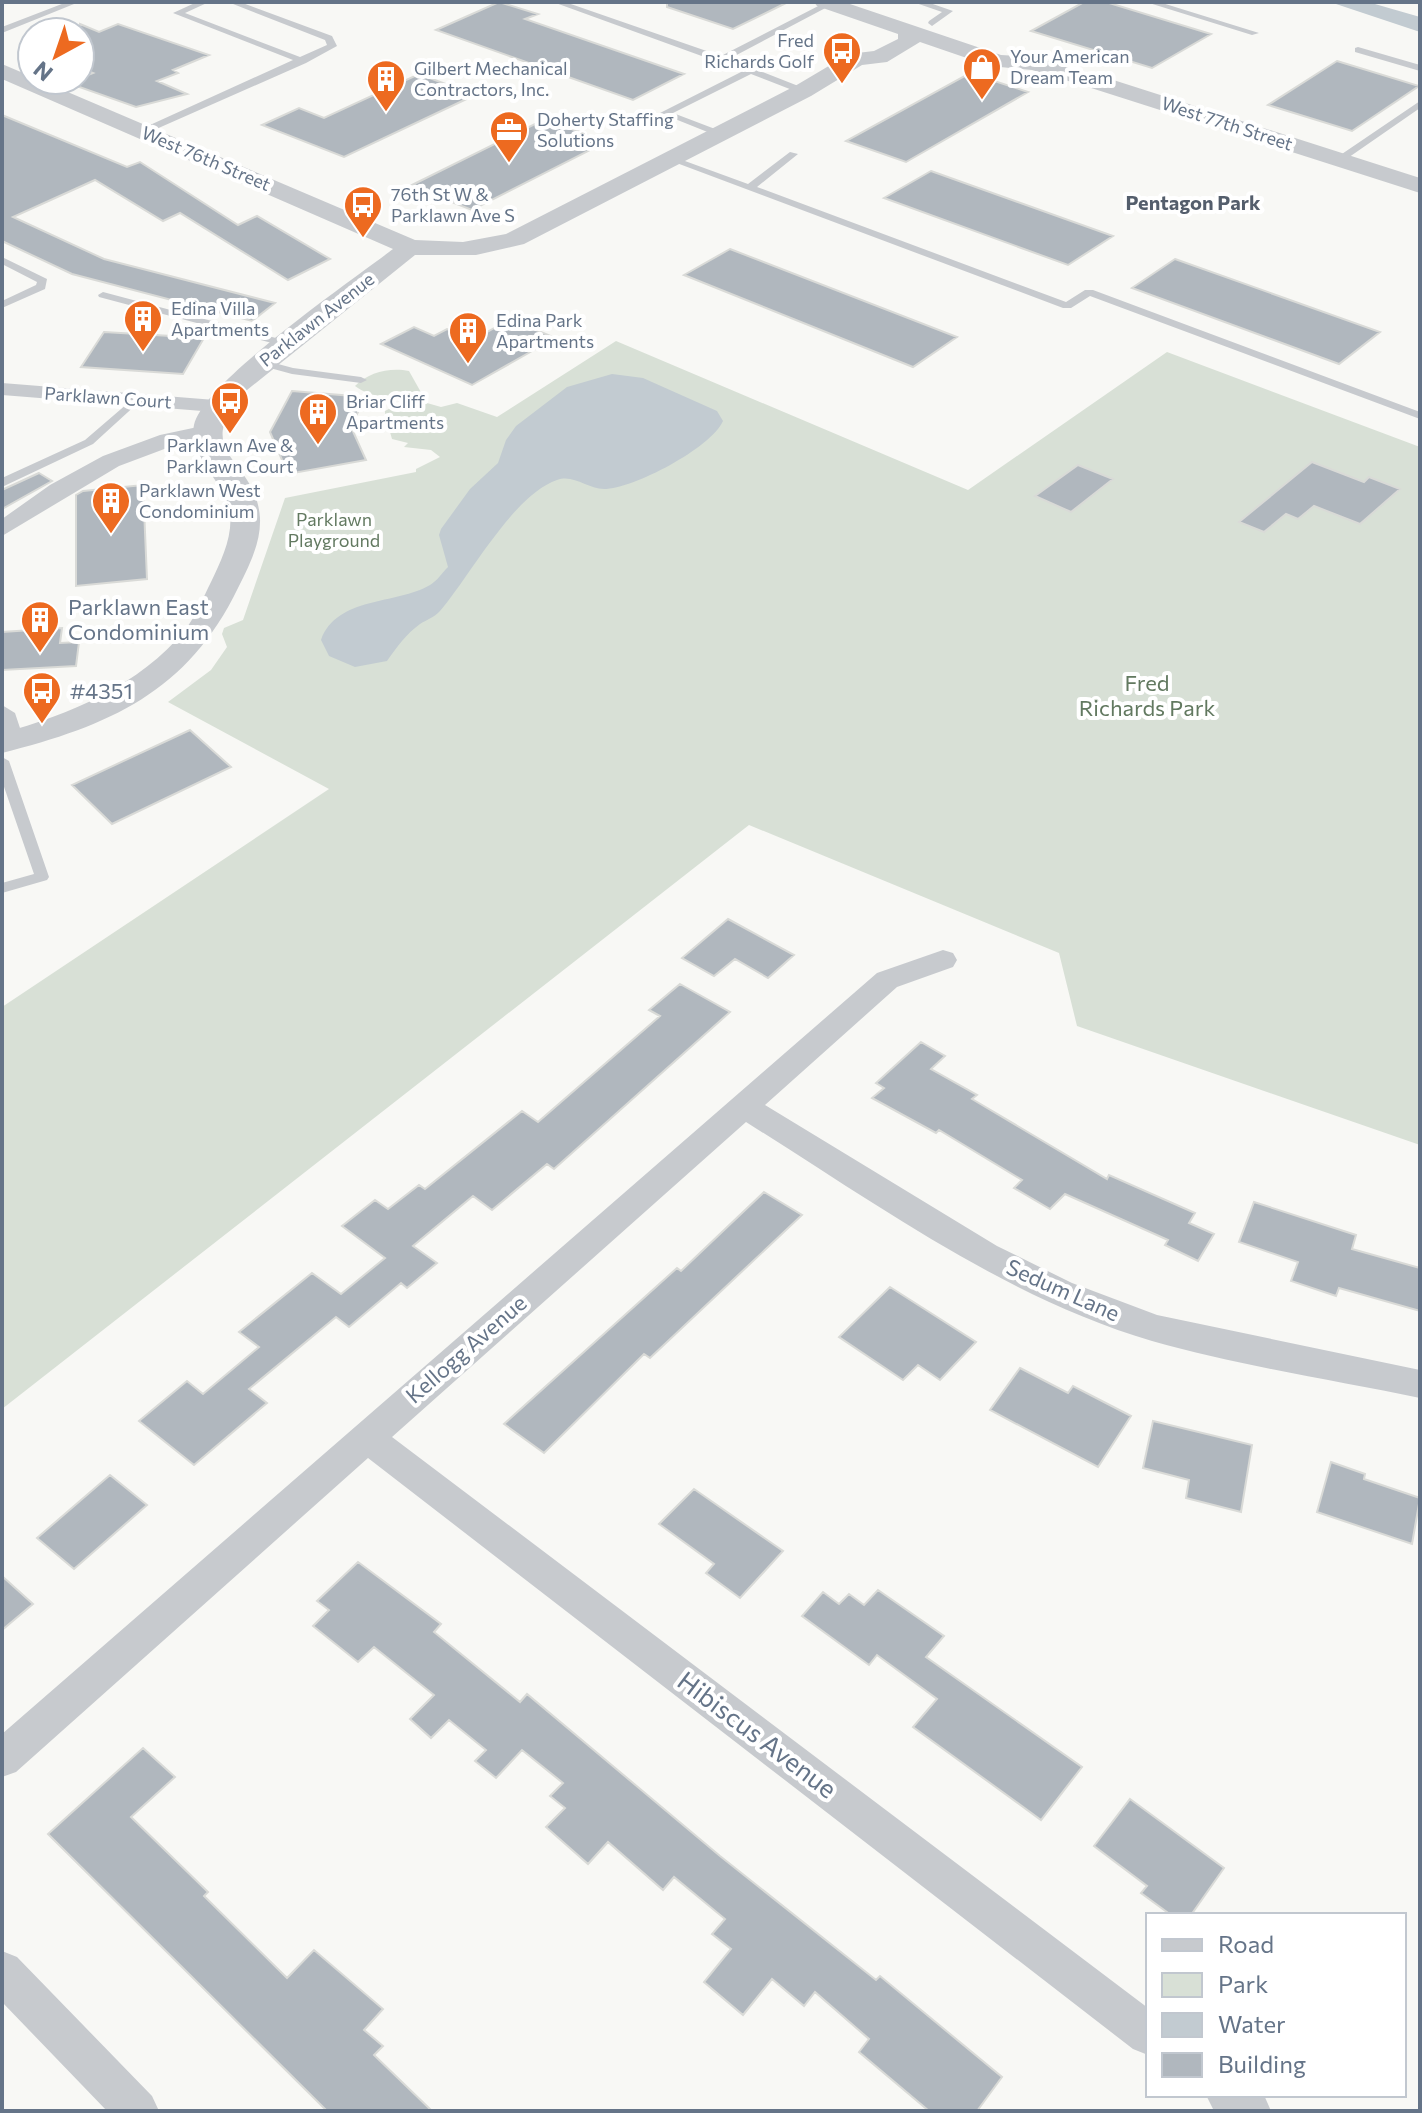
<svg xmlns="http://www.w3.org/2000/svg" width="1422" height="2113" viewBox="0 0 1422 2113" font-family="Commissioner,sans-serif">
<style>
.green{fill:#d8e0d6}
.water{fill:#c2cbd1}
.building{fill:#b0b7be;stroke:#d9dad7;stroke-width:2}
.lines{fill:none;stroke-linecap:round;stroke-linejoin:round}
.service{fill:#c7cace;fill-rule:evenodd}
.minor{fill:#c7cace;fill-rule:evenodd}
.tertiary{fill:#c7cace;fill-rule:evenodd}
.labels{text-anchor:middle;stroke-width:8;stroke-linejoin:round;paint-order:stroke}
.far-poi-label{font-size:18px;fill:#657488;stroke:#fff;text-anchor:start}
.far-street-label{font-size:18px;fill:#657488;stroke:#fff}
.far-park-label{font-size:18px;fill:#627960;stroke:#fff}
.far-neighbourhood-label{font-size:20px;font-weight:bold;fill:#545e6c;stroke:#fff}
.poi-label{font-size:22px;fill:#657488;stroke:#fff;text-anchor:start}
.park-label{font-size:22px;fill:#627960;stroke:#fff}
.street-label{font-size:22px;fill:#657488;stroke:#fff}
.near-street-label{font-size:26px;fill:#657488;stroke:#fff}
</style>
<rect width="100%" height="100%" fill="#f8f8f5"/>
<path class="green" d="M616,341L968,490L1167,352L1420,447V1145L1077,1026L1059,953L749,825L2,1409V1007L329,789L168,702L211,670L227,647L222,634L224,628L243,620L285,498L416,472V469L440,457L431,450L404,447L408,443L392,439L388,425H371L385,421V411L408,399C387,396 373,399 355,386C368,372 391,367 409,371L427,403L441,407L457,403L497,417Z"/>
<path class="water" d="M1330,2H1368L1420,17V32Z
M612,374L643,378L717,411L723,421C711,448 633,489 604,489C587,489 574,474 557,480C513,495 470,576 440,611C435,617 426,620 420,624C406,634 397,647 387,661L355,667L329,656L321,640C337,596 396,605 430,585C437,581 442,573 448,567L439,535L441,529L470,489L498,463L506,440L516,426L567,387Z"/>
<path class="building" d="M499,2L538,14L525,19L684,74L633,100L436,30Z
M667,2H788L733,29L667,7Z
M1084,2H1106L1211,34L1152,68L1031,31Z
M80,24L99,32L118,24L209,55L173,70L178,73L157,81L187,94L136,107L68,83L93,73L80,68Z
M1337,61L1419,86L1352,131L1268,105Z
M970,73L1028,92L906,162L846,141Z
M419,74L475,95L344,157L262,125L299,108L324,118Z
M2,115L127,167L140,162L238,225L257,216L330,259L288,280L180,213L163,221L95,180L13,217L104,259L275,303L252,321L72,274L2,241Z
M545,119L606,142L472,210L410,186Z
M931,171L1113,236L1068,265L884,198Z
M730,249L957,337L913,367L684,275Z
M1175,259L1380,332L1339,364L1132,288Z
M510,319L555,338L472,385L381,344L414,327L434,336L447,329L473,340Z
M104,332L204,338L183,374L81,367Z
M292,391L365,397L351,427L366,460L288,474L270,432Z
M1312,462L1364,482L1369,477L1400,489L1360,524L1314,506L1298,519L1286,514L1264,532L1239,522Z
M1078,465L1113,479L1071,512L1035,496Z
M39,473L52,481L2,509V490Z
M143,485L147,579L76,586V495L83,491Z
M62,628L60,643L79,642L76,666L2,670V632Z
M190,730L231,767L112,824L72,785Z
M728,919L794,955L768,978L735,959L714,976L682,958Z
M680,984L730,1012L554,1169L547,1164L492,1210L473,1196L413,1246L437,1263L407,1288L401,1283L349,1327L336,1317L249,1389L267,1403L194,1465L139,1421L187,1381L203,1394L259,1347L239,1332L312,1273L341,1294L385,1258L342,1226L375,1200L388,1209L419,1185L425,1189L522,1111L538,1122L660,1016L649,1010Z
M921,1042L945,1056L931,1069L977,1095L972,1099L1107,1179L1109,1175L1195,1213L1189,1223L1214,1234L1198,1261L1165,1245L1168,1240L1065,1194L1050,1209L1014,1188L1022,1180L939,1130L936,1133L872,1098L884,1088L876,1083Z
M764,1192L802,1215L650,1358L644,1354L544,1453L504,1424L677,1268L681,1271Z
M1254,1202L1356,1235L1352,1249L1420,1268V1311L1339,1288L1336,1296L1291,1281L1298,1262L1239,1242Z
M890,1287L976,1342L940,1380L918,1365L903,1380L839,1337Z
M1020,1368L1068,1393L1073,1386L1131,1416L1098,1467L990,1410Z
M1153,1421L1252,1445L1241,1512L1186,1498L1189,1480L1143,1468Z
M1331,1462L1365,1474L1364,1479L1420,1498L1412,1544L1317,1512Z
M110,1475L147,1505L74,1569L37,1538Z
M694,1489L783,1551L740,1598L706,1573L714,1564L659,1524Z
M358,1562L441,1624L434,1632L520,1702L527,1694L720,1856L876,1980L880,1976L1002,2077L977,2111H929L859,2052L869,2039L815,1992L804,2006L772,1979L743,2015L704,1982L731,1949L712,1934L725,1919L674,1877L663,1890L608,1842L588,1864L546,1827L565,1808L550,1796L563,1783L522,1750L496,1778L475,1761L486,1750L449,1720L431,1738L410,1719L434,1695L374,1647L358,1662L313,1626L329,1610L317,1601Z
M2,1576L33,1604L2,1630Z
M878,1590L944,1636L926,1657L1082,1767L1041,1820L913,1727L937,1699L877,1655L869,1665L802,1616L823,1592L839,1604L849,1594L864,1605Z
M143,1748L175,1777L131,1817L208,1892L204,1896L287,1978L314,1950L383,2009L364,2030L383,2046L374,2055L432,2111H327L48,1834Z
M1130,1799L1224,1868L1191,1915H1171L1141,1893L1147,1886L1094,1846Z"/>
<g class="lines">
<path class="service" d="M67,2H79L2,33V27Z
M197,2H209L185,13L300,57L327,45L325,40L228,2H240L332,36L337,46L306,63L145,134H139V130L293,60L173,13Z
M553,2H565L721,56L826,2L833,4L729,59L806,89V93H800L751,74L673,113L723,132V136L720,137L660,113L743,71Z
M913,2H927L953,11L932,26L928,23L929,21L942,12Z
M1146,2H1159L1259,33L1252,35Z
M1358,47L1420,65V71L1355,52V48Z
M1420,101V108L1342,162H1336V158Z
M790,152L798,154L757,187L1066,302L1085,290H1093L1420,412V419L1090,296L1071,308H1063L666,159L674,157L748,184Z
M2,257L47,279L45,289L2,308V301L36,285L37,282L2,264Z
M103,292L291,342L293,344L287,347L99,297L98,295Z
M263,360L293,368L361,377L367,380L361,383L292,374L259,365L257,363Z
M135,397L139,398V402L93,444L2,487V478L85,440Z
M2,757L9,761L49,877L47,880L2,893V883L34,874L2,781Z"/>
<path class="minor" d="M2,383L215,400L226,406L215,412L2,395Z
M207,425L215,427L218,432L215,437L175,445L119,466L2,536V519L50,485L103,456L160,435Z
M2,705L15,713L24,740L20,746H2Z
M943,950L953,953L957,960L953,967L897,987L765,1105L997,1246L1072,1283L1157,1315L1420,1370V1398C1333,1380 1236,1365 1152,1341C1004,1297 875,1203 746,1122L392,1437L1148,2008V2055L1133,2049L368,1458L16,1772L2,1777V1734L877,973Z
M2,1951L17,1957L152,2096L159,2111H107L2,2002Z
M1206,2095H1264L1271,2111H1214Z"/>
<path class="tertiary" d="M814,2H844L1001,55L1033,57L1104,77L1420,178V193L1088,87L1032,70L990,66L920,42L887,62L862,65L811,96L524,244L476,255H415L247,390C187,455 256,456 260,518C261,543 249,566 238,588C188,692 109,726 2,753V733C69,715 140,685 185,630C196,616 203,598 211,582C221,561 233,537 230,512C225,482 187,455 194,425C203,382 353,280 393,249L2,79V64L415,240L463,242L506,234L795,86L849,54L874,51L898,39V34L817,6Z"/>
</g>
<defs>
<symbol id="bus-pin" viewBox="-11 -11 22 30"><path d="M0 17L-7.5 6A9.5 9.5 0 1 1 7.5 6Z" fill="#ed6a20" stroke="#fff"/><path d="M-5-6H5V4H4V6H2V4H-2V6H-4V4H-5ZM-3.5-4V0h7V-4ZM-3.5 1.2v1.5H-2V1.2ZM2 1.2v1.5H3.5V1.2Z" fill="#fff"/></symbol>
<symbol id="shop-pin" viewBox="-11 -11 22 30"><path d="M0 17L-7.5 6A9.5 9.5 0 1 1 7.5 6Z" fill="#ed6a20" stroke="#fff"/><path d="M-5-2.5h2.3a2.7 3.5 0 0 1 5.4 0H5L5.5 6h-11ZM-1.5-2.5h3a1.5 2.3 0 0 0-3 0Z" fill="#fff"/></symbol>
<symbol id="building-pin" viewBox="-11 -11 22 30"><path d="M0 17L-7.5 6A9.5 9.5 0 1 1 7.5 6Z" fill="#ed6a20" stroke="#fff"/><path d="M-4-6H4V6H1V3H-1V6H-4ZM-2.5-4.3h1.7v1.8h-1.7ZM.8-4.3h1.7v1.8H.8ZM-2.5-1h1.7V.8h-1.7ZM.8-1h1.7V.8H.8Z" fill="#fff"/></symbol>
<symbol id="office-pin" viewBox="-11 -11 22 30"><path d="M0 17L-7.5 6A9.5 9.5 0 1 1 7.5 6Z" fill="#ed6a20" stroke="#fff"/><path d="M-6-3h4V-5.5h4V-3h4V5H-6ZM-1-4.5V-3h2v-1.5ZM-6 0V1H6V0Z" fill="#fff"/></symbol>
</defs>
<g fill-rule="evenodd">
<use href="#bus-pin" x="820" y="29" width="44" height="60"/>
<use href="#shop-pin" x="960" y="45" width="44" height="60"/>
<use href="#building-pin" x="364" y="57" width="44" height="60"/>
<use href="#office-pin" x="487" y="108" width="44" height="60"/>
<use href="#bus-pin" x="341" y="183" width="44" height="60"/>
<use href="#building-pin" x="121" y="297" width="44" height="60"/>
<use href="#building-pin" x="446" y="309" width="44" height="60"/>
<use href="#bus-pin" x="208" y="379" width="44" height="60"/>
<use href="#building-pin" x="296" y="390" width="44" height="60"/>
<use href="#building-pin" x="89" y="479" width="44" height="60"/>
<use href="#building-pin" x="18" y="598" width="44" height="60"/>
<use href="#bus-pin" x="20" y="669" width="44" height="60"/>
</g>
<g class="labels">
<g class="far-poi-label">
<text x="814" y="47" text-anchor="end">Fred<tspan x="814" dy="21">Richards Golf</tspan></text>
<text x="1010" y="63">Your American<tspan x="1010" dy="21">Dream Team</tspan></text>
<text x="414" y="75">Gilbert Mechanical<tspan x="414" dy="21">Contractors, Inc.</tspan></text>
<text x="537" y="126">Doherty Staffing<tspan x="537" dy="21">Solutions</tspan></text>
<text x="391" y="201">76th St W &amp;<tspan x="391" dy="21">Parklawn Ave S</tspan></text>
<text x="171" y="315">Edina Villa<tspan x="171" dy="21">Apartments</tspan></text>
<text x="496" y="327">Edina Park<tspan x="496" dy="21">Apartments</tspan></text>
<text x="346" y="408">Briar Cliff<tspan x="346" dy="21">Apartments</tspan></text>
<text x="230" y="452" text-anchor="middle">Parklawn Ave &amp;<tspan x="230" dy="21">Parklawn Court</tspan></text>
<text x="139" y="497">Parklawn West<tspan x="139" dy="21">Condominium</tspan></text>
</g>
<g class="far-street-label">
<text transform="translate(1227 124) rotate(18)" y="6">West 77th Street</text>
<text transform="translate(206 159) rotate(23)" y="6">West 76th Street</text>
<text transform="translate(317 320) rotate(-38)" y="6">Parklawn Avenue</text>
<text transform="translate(108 398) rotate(4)" y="6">Parklawn Court</text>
</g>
<g class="far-park-label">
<text x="334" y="526">Parklawn<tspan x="334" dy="21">Playground</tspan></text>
</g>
<g class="far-neighbourhood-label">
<text x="1193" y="210">Pentagon Park</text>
</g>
<g class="poi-label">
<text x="68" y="615">Parklawn East<tspan x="68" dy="25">Condominium</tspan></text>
<text x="70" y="699">#4351</text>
</g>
<g class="park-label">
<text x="1147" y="691">Fred<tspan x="1147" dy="25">Richards Park</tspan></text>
</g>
<g class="street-label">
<text transform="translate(1063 1290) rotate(24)" y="8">Sedum Lane</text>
<text transform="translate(466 1349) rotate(-41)" y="8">Kellogg Avenue</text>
</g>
<g class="near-street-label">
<text transform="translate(757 1735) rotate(37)" y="9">Hibiscus Avenue</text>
</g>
</g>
<rect width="1422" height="2113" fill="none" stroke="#657488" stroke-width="8"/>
<rect x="1146" y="1913" width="260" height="184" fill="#ffffff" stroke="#c1c7cf" stroke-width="2"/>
<rect x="1162" y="1939" width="40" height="12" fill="#c7cace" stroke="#c1c7cf" stroke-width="2"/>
<text x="1218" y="1953" font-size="24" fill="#657488">Road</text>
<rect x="1162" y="1973" width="40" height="24" fill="#d8e0d6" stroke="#c1c7cf" stroke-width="2"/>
<text x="1218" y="1993" font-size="24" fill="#657488">Park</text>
<rect x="1162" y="2013" width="40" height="24" fill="#c2cbd1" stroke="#c1c7cf" stroke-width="2"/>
<text x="1218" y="2033" font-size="24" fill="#657488">Water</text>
<rect x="1162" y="2053" width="40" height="24" fill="#b0b7be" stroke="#c1c7cf" stroke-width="2"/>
<text x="1218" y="2073" font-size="24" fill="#657488">Building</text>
<g transform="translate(56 56) rotate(220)"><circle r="38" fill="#ffffff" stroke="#c1c7cf" stroke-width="2"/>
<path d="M0-6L14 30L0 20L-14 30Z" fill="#ed6a20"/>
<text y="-12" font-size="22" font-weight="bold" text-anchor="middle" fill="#657488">N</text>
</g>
</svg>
